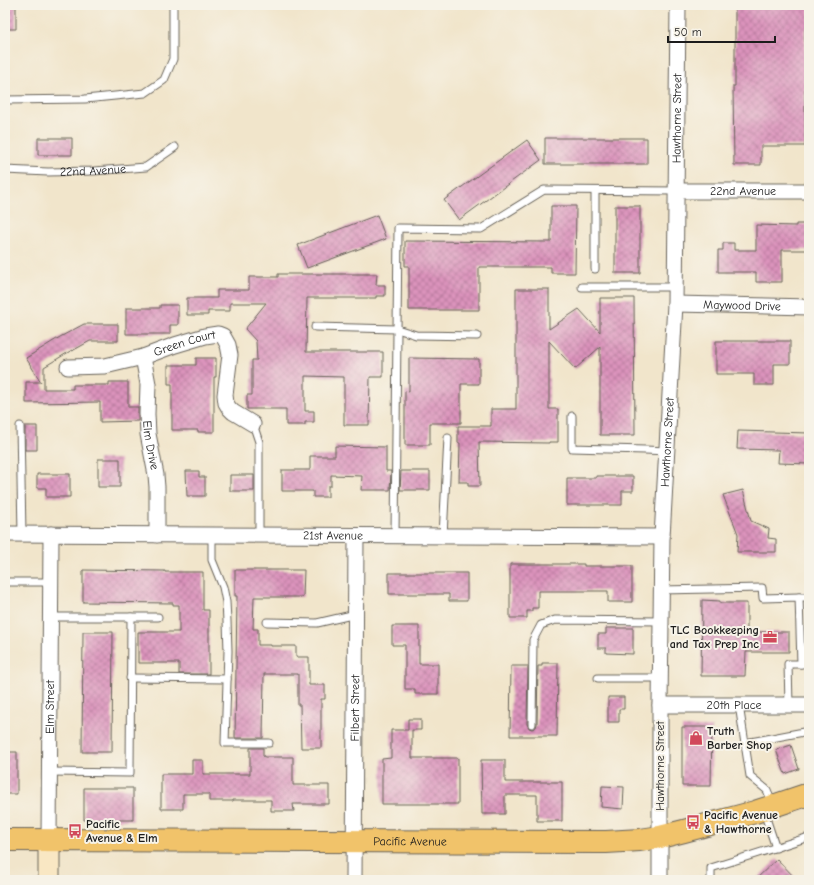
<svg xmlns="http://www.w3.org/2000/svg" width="814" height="885" viewBox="0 0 814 885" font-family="'Comic Neue',sans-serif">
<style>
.building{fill:url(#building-cross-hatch)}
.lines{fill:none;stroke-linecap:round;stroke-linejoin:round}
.lane-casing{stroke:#676259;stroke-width:9}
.street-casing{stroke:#676259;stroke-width:17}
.secondary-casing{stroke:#676259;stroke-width:23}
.primary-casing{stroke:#676259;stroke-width:24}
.lane{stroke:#fff;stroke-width:7}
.street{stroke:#fff;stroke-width:15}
.secondary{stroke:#f9e7c3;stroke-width:21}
.primary{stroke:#f1c36a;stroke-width:22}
.labels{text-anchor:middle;stroke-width:4;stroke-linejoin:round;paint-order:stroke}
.street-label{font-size:12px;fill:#1c1c1c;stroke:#f7f3e8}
.poi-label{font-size:12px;font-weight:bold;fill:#1c1c1c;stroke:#f7f3e8;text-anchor:start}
</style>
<defs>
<pattern id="building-cross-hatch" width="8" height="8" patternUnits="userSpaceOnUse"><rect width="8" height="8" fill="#db93bc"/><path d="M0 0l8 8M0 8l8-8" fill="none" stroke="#b17798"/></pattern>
</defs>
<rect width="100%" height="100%" fill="#f7f3e8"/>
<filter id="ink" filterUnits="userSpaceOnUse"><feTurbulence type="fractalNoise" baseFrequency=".025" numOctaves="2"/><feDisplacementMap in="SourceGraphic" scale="8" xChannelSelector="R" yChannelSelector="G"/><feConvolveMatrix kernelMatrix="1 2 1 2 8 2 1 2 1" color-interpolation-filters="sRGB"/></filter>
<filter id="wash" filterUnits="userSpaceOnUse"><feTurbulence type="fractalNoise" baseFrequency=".012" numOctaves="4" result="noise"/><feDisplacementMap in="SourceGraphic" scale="16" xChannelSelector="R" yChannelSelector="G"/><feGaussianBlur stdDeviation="0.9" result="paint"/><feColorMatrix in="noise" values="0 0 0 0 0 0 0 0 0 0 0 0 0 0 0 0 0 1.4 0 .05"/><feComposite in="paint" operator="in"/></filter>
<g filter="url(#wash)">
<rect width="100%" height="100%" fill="#f1e5cb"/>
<g id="blocks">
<path class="building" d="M5,5H16V29H5Z
M735,5H809V29H805V52H809V89H805V146H761V165H734L733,86H735Z
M38,138H72V155H38Z
M545,138H647V164H545Z
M527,140L541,160L459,220L444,200Z
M551,206H576L575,273H551V267H479V310H409V266H405V241L551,242Z
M615,206H640V273H615Z
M377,215L386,239L307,268L298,245Z
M796,224H809V250H782V282H756V272H718V250H723V243H734V250H756V225L796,226Z
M278,274H377L376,285H385V296H376V298H307L306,352H383V377H370L369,425H344V377L305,376V411H314V422H305V425H286V409H247V395H252V360H257L256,341L245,329L266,303H230V311H208V315H187V298H217V290H249V277H278Z
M516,289H549V329L579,309L600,332V298H634L635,435H600V347L575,369L549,341V409H558V442H549V443L479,442L480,486H468V482H459L460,443H458V426H491V409H516Z
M160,305H178V325H170V334H126V308H160Z
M84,324H118V341H90L72,351V350L44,367V389H73V385H109V382H128V407H138V421L100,422V402L26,403V382H41L26,358L60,337Z
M716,341H790V364H774V385H754V374H716Z
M196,358H216V377H214V432H198V430H172V384H168V365H196Z
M409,358L479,359V384H461V423H430V445H405V391L409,392Z
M25,426H37V450H25Z
M738,431L809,433V464L778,463L779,450L737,449Z
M335,446L386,447V471H391L390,490H361L362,476L331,475V486H328V497H313V491H282V470H310V456H335Z
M98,459H120V487H98Z
M186,471H199V477H205V496H187Z
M401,471H430V490H400Z
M37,474H70V497H46V488H37Z
M230,475H254V491H230Z
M596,476H633V491H622V505H567V478H596Z
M743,490L751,521L769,529L768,538L776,539V552H737L738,534L723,495Z
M510,564H584V566H632V602H608V591H538V608H532V611H527V618H510Z
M83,570L165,571V572H203V610H209V674H179V663H138V632H179V605H173V603L83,602Z
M235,570H304L303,597H254L253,629H258V645H271V646H296V657H309V685H325V699H321V748H301L300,705H298V674H264L263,738H235L237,596H235Z
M389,573H467V601H449V594H389Z
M702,600L720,601V603H747V632H789V652H746L745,676H701Z
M392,626H419V664H438V694H415V689H405V645H392Z
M606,628H633V654L606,653V648H598V634H606Z
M83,632H113L112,752H82Z
M542,663H558L557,736H510L511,666H528L527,724L529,728L532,729L536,727L537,724L538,666H542Z
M608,697H624V709H619V722H608Z
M408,719H421V730H412V758H458V804H382V759L391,758V730H408Z
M682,727H712L711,786H682Z
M791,745L799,769L785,774L776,750Z
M250,748H263V756L265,757H293V785H329V804H293L294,811H271V800H233V801H209V794H183V809H161V774H192V760H203V774H250Z
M5,752H17V794H5Z
M481,760H505V782H562V821H537V795H505V814H482Z
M602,786L624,787L623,809L601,807Z
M84,788H133V820H84Z
M777,859L797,880H755Z"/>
</g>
</g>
<g filter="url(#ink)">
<use href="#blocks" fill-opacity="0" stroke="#676259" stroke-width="1"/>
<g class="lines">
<defs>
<g id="lane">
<path d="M5,100L85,99L145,93L164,80L173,59V5"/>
<path id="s1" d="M5,170L48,172L94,171L146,167L175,147"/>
<path d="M595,191V269"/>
<path d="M582,287H675"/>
<path d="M315,327L397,329L416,335L477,336"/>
<path d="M572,416V448L645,450L667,451"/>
<path d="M253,424L259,442V535"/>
<path d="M20,426L22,534"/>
<path d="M212,535V560L223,587L226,602L227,621L228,651L225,743H269"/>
<path d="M395,536L398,228L481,229L544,190L677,191"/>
<path d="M443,536L448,438"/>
<path d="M5,582H51"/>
<path d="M661,590L762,588L763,598L799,597L801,664H788L789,705"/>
<path d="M799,597H809"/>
<path d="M51,617H158"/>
<path d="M267,622L317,623L356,614"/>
<path d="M801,664L809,663"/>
<path d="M130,678L227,679"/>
<path d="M598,678H660"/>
<path d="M739,705L750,776L767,790L773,804"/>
<path d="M532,724L533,640L541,625L555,620L661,621"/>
<path d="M745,743L809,731"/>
<path d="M50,772L130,773L131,617"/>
<path d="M764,812L776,848"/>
<path d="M711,880V868L809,837"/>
</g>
<g id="street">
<path id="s2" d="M677,191H809"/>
<path id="s3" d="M675,304L809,307"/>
<path id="s4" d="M143,357L148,384L147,414L148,434L156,475L157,487V535"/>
<path id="s5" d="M68,367L105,366L143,357L175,345L205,336L218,334L223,336L228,345L230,355L225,395L226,403L229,408L233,412L253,424"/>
<path id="s6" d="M5,534L662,537"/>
<path id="s7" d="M660,705H809"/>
<path id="s8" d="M49,841L51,534"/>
<path id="s9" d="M354,880L356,536"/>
<path id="s10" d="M660,880V705L662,537L675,304L678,5"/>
</g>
<path id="secondary" d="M49,880V841"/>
<g id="primary">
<path id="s11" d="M5,840L606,842L640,840L660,837L684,831L755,812L809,794"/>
</g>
</defs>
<use href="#lane" class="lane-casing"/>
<use href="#street" class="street-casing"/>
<use href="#secondary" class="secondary-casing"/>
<use href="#primary" class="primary-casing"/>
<use href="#lane" class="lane"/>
<use href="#street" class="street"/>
<use href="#secondary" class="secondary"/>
<use href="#primary" class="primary"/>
</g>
</g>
<defs>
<symbol id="office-bare" viewBox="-9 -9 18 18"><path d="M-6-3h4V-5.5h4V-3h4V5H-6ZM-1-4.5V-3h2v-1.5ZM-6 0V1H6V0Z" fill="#d1495b" stroke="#f7f3e8" stroke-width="2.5" paint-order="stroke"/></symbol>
<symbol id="shop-bare" viewBox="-9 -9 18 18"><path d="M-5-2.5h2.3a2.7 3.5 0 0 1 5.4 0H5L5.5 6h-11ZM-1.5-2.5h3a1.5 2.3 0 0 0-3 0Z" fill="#d1495b" stroke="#f7f3e8" stroke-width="2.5" paint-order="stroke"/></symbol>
<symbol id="bus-bare" viewBox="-9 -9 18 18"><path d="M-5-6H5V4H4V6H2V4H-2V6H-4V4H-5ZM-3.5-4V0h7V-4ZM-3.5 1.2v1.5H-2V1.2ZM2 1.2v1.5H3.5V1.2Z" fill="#d1495b" stroke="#f7f3e8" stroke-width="2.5" paint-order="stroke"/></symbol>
</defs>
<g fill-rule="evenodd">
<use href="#office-bare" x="760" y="627" width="20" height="20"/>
<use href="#shop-bare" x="686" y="728" width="20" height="20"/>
<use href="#bus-bare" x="683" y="812" width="20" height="20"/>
<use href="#bus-bare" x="65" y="821" width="20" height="20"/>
</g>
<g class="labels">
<g class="street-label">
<text dy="4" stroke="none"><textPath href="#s10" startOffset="762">Hawthorne Street</textPath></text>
<text dy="4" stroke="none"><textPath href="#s1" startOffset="88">22nd Avenue</textPath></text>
<text dy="4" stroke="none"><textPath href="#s2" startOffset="66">22nd Avenue</textPath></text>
<text dy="4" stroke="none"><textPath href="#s3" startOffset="67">Maywood Drive</textPath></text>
<text dy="4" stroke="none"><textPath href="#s5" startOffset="120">Green Court</textPath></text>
<text dy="4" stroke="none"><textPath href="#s10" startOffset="438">Hawthorne Street</textPath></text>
<text dy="4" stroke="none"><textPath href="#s4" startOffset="89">Elm Drive</textPath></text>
<text dy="4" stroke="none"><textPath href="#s6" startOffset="328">21st Avenue</textPath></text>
<text dy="4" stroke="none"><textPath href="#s7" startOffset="74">20th Place</textPath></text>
<text dy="4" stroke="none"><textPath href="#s8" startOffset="134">Elm Street</textPath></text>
<text dy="4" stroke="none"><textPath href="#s9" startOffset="172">Filbert Street</textPath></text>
<text transform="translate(660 766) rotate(-90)" y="4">Hawthorne Street</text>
<text dy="4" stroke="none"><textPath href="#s11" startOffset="405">Pacific Avenue</textPath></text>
</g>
<g class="poi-label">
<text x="759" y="634" text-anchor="end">TLC Bookkeeping<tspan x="759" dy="14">and Tax Prep Inc</tspan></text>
<text x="707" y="735">Truth<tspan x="707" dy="14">Barber Shop</tspan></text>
<text x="704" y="819">Pacific Avenue<tspan x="704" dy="14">&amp; Hawthorne</tspan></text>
<text x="86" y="828">Pacific<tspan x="86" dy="14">Avenue &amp; Elm</tspan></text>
</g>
</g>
<rect width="814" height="885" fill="none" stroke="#f7f3e8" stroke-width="20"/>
<path d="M668 36v6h107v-6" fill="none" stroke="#1c1c1c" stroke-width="2"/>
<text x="674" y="36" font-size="12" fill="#1c1c1c" stroke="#f7f3e8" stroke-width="3" paint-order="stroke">50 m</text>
</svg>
